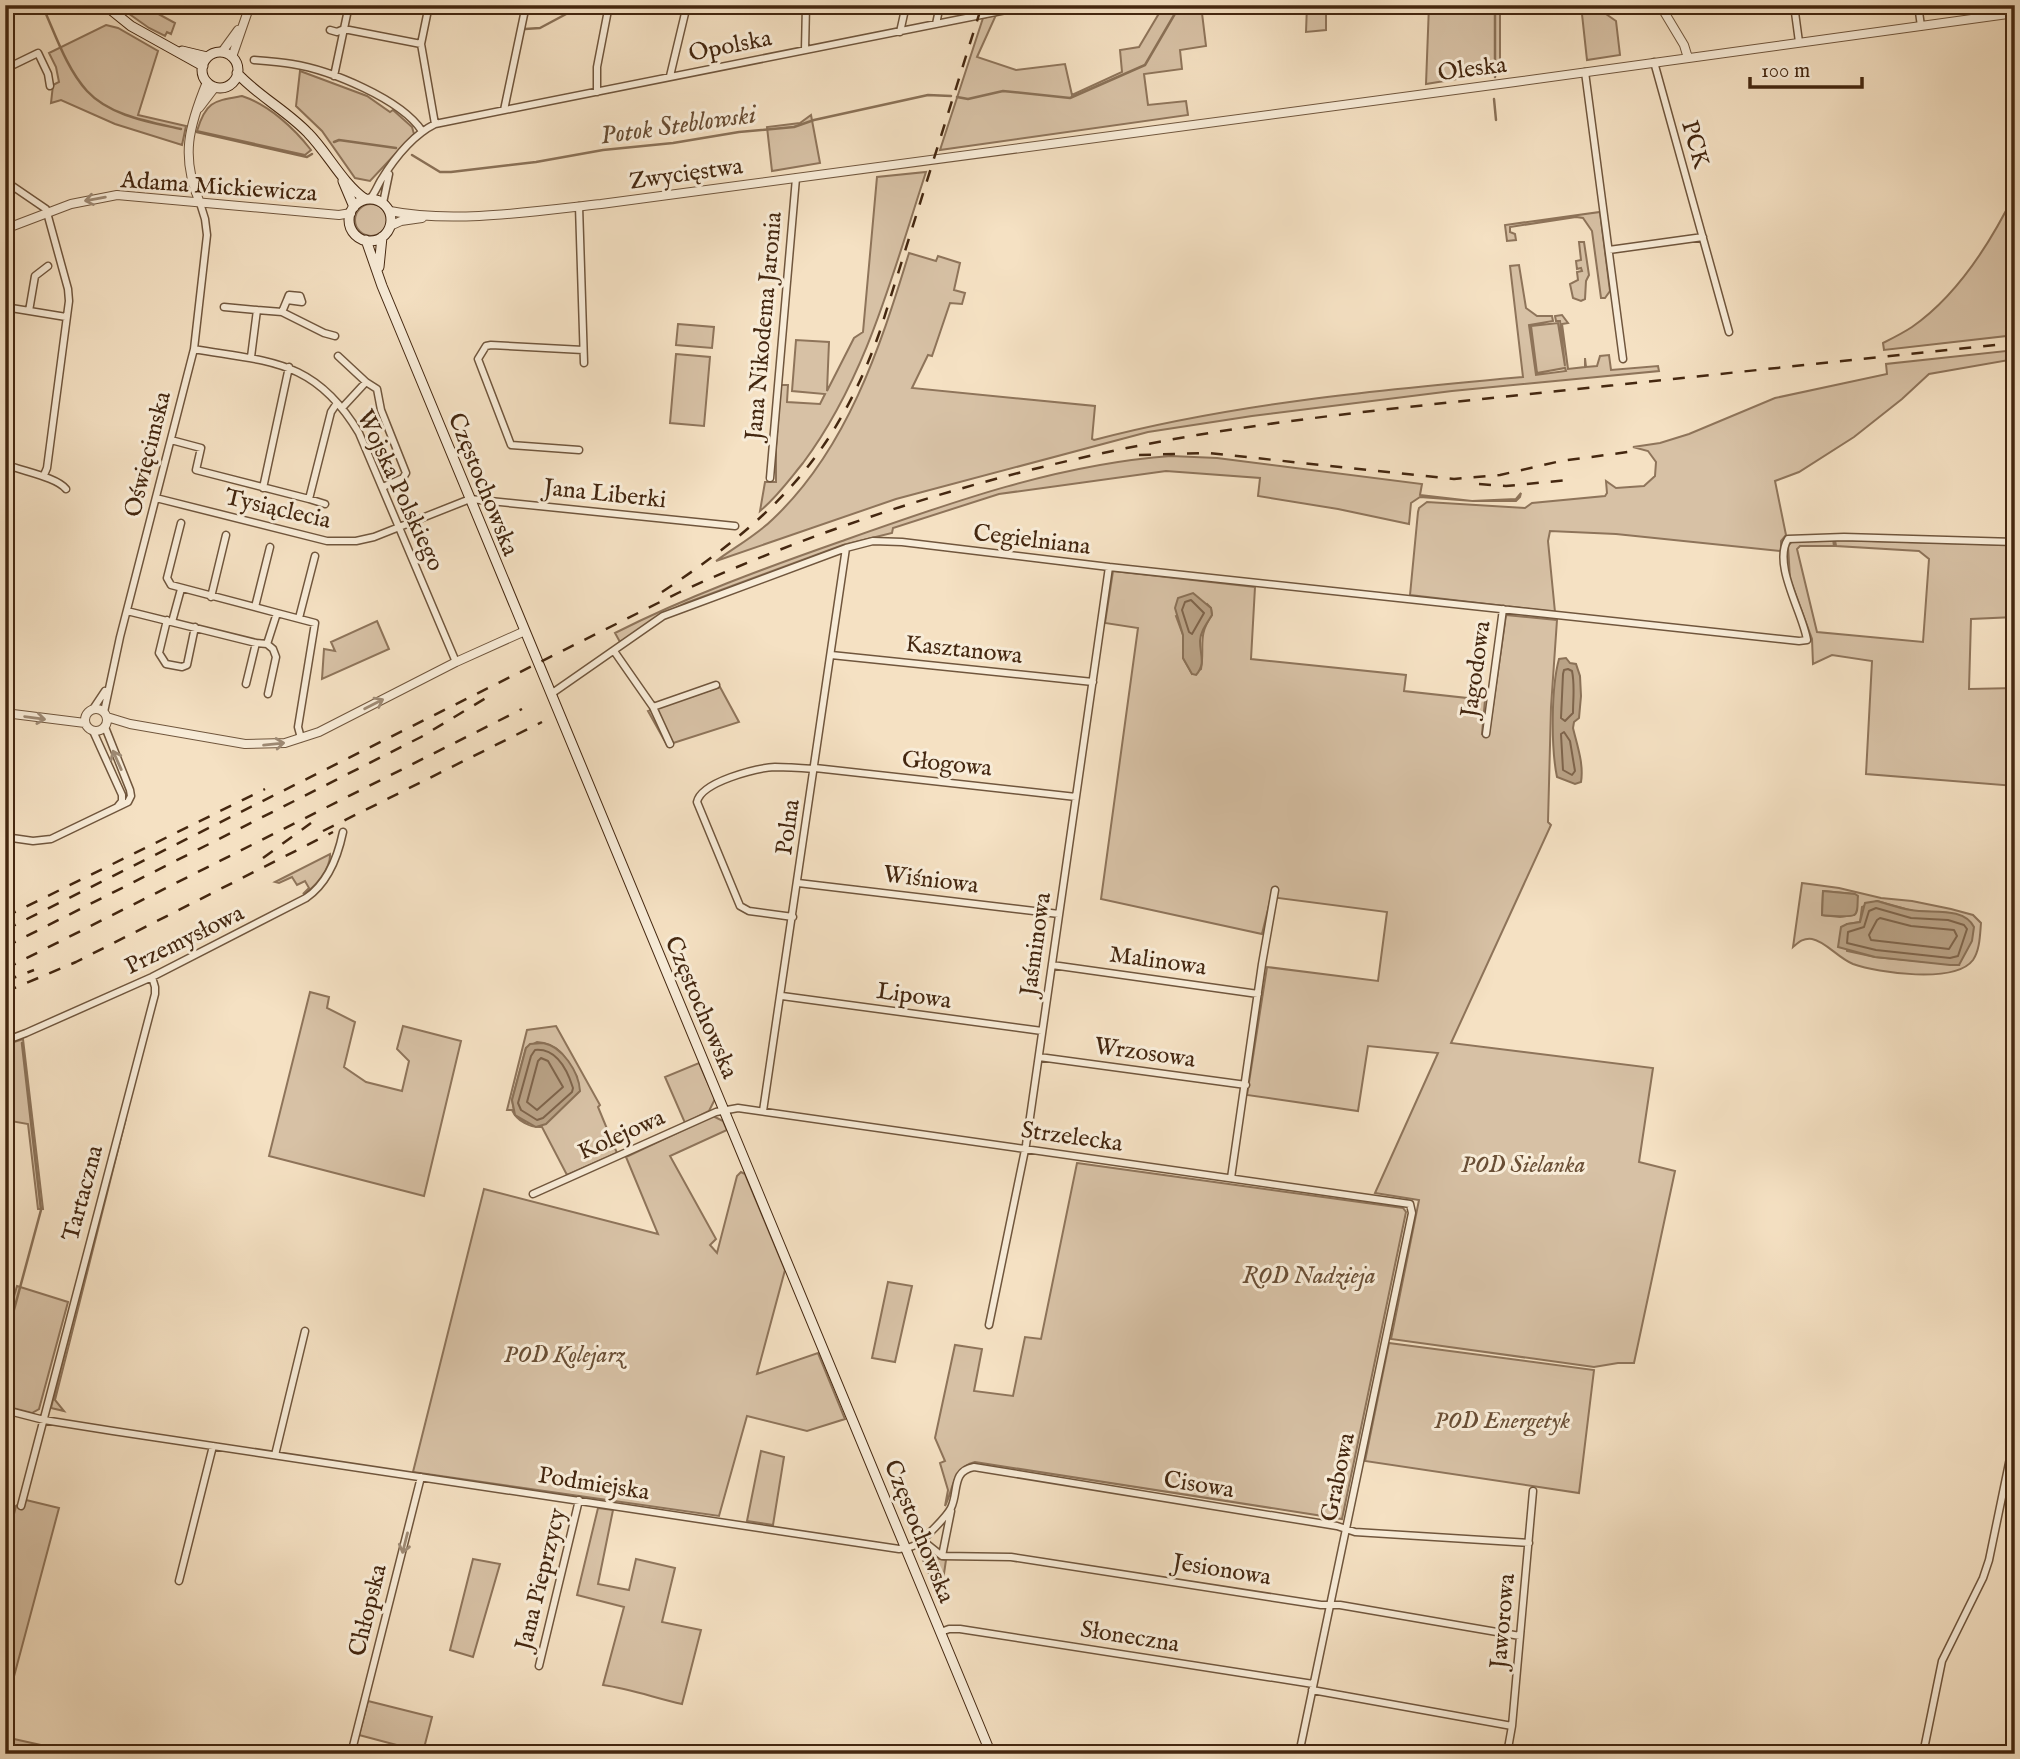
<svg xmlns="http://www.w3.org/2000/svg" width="2020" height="1759" viewBox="0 0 2020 1759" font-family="'IM FELL English',serif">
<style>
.green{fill:#d7c1a5;stroke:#8e745a;stroke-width:2;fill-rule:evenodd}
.water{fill:#b9a286;stroke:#8a7157;stroke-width:2}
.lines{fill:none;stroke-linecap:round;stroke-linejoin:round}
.shore{stroke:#7e644b;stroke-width:2}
.stream{stroke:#8a7157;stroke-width:2.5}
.minor-casing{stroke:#70563d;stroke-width:9}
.tertiary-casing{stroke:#70563d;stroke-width:10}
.secondary-casing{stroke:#442710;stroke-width:11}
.minor{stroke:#f8ecd8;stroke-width:6}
.tertiary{stroke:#f8ecd8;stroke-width:8}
.secondary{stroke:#f8ecd8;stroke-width:9}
.rail{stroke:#442710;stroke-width:2.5;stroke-dasharray:12 12;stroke-linecap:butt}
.oneway{stroke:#9e8a74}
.labels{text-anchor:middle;stroke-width:6;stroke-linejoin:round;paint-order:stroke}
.street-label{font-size:24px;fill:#442710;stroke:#f8ecd8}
.park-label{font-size:24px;font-style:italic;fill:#694e35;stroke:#f8ecd8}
.water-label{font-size:26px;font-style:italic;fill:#674c33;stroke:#f8ecd8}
</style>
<rect width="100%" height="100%" fill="#f5e1c3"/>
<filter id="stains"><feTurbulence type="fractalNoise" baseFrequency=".00286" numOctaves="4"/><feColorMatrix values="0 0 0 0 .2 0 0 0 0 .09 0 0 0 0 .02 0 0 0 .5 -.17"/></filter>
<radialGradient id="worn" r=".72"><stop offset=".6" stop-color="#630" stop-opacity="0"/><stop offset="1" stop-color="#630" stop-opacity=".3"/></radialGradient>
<path class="green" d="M142,5L175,23L171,34L167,32L165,36L149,28L128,13Z
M1164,5H1201L1206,46L1180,50L1182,69L1144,74L1148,105L1186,101L1188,115L940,150L983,18L996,15L977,57L1016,70L1065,64L1072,95L1122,72L1120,50L1139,47Z
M1307,5H1326V30L1306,32Z
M1429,5H1500V72L1426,84Z
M1581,5H1593L1616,21L1620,55L1587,60Z
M106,25L118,28L158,51L138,115L186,126L182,145L115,124L61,100L51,103L53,85L59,82L56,67L49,53Z
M300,71L367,96L390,112L393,110L412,127L414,134L370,181L355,178L322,131L296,106Z
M242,96C269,105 294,128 311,150L305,155L197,131C206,101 214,101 242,96Z
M811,115L820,163L772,171L767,127L800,123Z
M926,172C893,272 867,377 803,463C789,480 777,497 760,511L765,482H776V446L781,385H788L787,402L820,404L825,394L792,391L796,340L829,342L827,391L854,338L863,332L877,177Z
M2015,193V335L1884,350L1883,343C1893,338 1903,333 1912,327C1958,295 1991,242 2015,193Z
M355 220a16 16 0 1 1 32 0a16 16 0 1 1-32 0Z
M1600,212L1610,291L1605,298H1601L1592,231L1583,218L1576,217L1510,227V232L1515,234L1516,240L1507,241L1505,225Z
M1579,242H1584L1589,275L1586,281L1585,299L1581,301L1573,298L1570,284L1578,280L1577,272L1582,271L1581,268L1577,269L1576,261L1581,260Z
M909,253L936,261L938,256L960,263L954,290L965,293L962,304L950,303L932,356L928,355L912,388L1095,406L1092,439L1094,440C1235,403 1380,390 1523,377L1510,266L1519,265L1526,308L1537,316H1552L1553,321L1529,325L1536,375L1566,371L1565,368L1537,373L1531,326L1558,323L1565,366L1560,321H1556L1555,316L1562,315L1568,323L1562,324L1568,369L1585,367V358L1586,367L1597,366L1600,356L1609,355L1611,370L1658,366L1659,371L1452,391L1252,416L1148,432L896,499L716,561C735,547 757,535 773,519C847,449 880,348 909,253Z
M678,324L714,327L712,348L676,345Z
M2015,350V359L1929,374L1902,399L1854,437L1799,472L1775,481L1786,535L1781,541V551L1616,534L1550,531L1548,541L1555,612L1410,595L1418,512L1419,508L1427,502L1525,508L1532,503L1605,496L1607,493L1606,481L1616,488L1644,486L1655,476L1656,462L1648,451L1633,447L1660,443L1689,434L1775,398L1887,374L1886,364Z
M676,354L710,357L704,426L670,423Z
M1171,456L1217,458L1422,484L1420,495L1472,501L1516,499L1521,493L1520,497L1516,501H1473L1420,497L1411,503L1409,524L1338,509L1258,496L1260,478L1166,471L999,494L893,528L892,533L843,545L686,603L657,617L620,642L615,633C688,596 765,568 842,541C949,503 1058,464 1171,456Z
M1833,539L1834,546H1800L1797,549L1817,632L1923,642L1929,559L1919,551L1836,546L1835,540L2015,545V617L1971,619L1969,689L2015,688V786L1866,774L1872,661L1832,655L1813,664L1812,639L1790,579L1788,546L1793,540Z
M1113,571L1255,587L1251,659L1406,675L1404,691L1485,700L1482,734H1489L1506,615L1557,620L1551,707L1548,822L1551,825L1451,1043L1653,1068L1639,1162L1675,1171L1634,1363H1618L1594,1367L1391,1339L1419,1200L1375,1193L1438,1053L1368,1046L1358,1111L1247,1095L1267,967L1378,981L1387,912L1271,897L1262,934L1101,899L1138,628L1105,623ZM1207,604L1211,608L1212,615C1197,636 1205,646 1201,669L1192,674L1183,658V635L1176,616Z
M377,621L389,649L322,679L324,649L335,651L331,642Z
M720,687L739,722L667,745L648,711Z
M330,854C331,868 315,888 303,894L309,888L305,881L297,885L292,877L279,883L275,882Z
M1802,883L1839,888L1881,898L1912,901L1951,909L1973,915L1981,923C1980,934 1980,950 1973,960C1955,984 1878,973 1853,964C1838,958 1825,941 1812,939C1803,938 1799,942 1793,947ZM1823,891L1854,894V915L1840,917L1822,915ZM1877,901L1913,911L1949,913L1959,965L1875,957L1847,951V924L1860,922L1862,907Z
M310,992L329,997L327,1008L355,1022L344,1067L366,1082L402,1091L409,1061L397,1049L403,1026L461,1041L424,1196L269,1156Z
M556,1026L600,1105L598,1107L617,1153L567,1175L542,1127C530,1128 517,1121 512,1110H507L527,1030ZM537,1042C560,1044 566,1058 577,1077L527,1124L515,1115L512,1100L526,1048Z
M23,1039L43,1209H38L28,1124L5,1120V1045Z
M699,1063L715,1099L709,1111L685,1123L665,1077Z
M713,1116L723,1121L727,1130L670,1156L716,1239L710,1245L717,1253L737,1176L741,1172L745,1174L785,1270L757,1374L818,1353L845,1419L807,1431L747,1416L719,1516L413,1472L484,1189L658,1234L626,1157Z
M126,1118L55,1400L64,1411L51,1408L96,1224Z
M1077,1163L1403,1208L1406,1212L1342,1519L975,1462C952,1468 954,1488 945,1506L948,1490L940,1463L945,1461L935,1438L955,1345L982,1349L974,1391L1013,1396L1025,1337L1041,1339Z
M888,1282L912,1286L895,1362L872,1358Z
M17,1286L68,1302L39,1409L32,1413L5,1406V1327Z
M1389,1343L1594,1370L1579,1493L1365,1461Z
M761,1451L784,1457L773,1525L747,1521Z
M26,1500L59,1508L5,1710V1534H9L16,1506Z
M598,1508L613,1510L598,1584L629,1590L636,1559L675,1568L662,1622L701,1630L682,1704C655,1698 631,1689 603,1685L624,1607L577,1595Z
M921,1546L936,1558L946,1560L941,1594H938L918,1549Z
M473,1559L500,1564L473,1657L450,1650Z
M368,1701L432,1717L423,1752L359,1735Z
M5,1737L59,1749L58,1754H5Z"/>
<path class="water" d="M1193,593L1211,608L1212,615C1207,623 1200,632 1200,641C1200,655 1206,664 1196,675L1192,674L1183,658V635L1175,608L1178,598Z
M1566,658L1570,663L1576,664L1580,676L1581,696L1579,718L1574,722L1573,728C1577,745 1584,764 1581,782L1575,784L1557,777C1551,748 1551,688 1559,659Z
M1823,891L1855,894L1858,896C1857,901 1859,913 1854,915C1851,917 1828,916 1822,915Z
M1877,901C1888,904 1899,908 1911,910C1931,914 1963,906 1974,927L1972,941L1959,965H1950L1875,957L1838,947L1841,927L1847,924L1860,922L1865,903Z
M543,1043C562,1046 579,1072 580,1091L546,1124L536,1127L515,1115L512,1100L526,1048L530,1044Z"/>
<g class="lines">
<path class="shore" d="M1191,600L1204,613L1192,634L1189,632L1182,610L1185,602Z
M1568,669L1572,671C1575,685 1573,699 1573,713L1565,721L1561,718L1563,674L1564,670Z
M1564,732L1570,741L1575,771L1572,775L1563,770L1561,734Z
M1876,908L1911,918L1948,920L1964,925L1967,929L1958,956L1950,958L1876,950L1847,943L1848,932L1864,927L1869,911Z
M1880,918L1911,926L1954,930L1957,936L1949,949L1871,940L1869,935L1877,920Z
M535,1050C556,1048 567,1069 573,1088L572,1092L543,1118L537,1120L521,1110L518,1103L531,1056Z
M541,1058L548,1061L563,1087L537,1110L527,1102L538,1061Z"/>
<path class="stream" d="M42,5C55,33 66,68 87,91C110,116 150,122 181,129
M525,29L540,28L583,5
M1495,77V5
M957,97L968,99L1003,91L1070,98L1145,65L1180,5
M1494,99L1496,120
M197,132L307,157L312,154
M334,142L339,140L396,148
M412,155L440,172H451L536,162L603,150L673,143L739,132L794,127L814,120L928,95L951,96
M5,1343L41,1210L22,1043"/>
<defs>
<path id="minor" d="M429,5L421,44L435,124
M1794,5L1799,42
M1918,5L1921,26
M936,24L940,5
M330,30L337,32L344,29L421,44
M900,32L906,5
M805,50L806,5
M254,60C267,61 280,62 292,64C330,70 401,99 422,131
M1654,62L1729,332
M5,69L38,53L48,74L50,86
M1585,72L1623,359
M334,76L349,5
M670,76L687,5
M597,92V67L609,5
M504,110L526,5
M5,181L46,209L68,289L69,301L47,468L44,475
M370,199C375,193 377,187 381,180C394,159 413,135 435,124L1031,5
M383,203L389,174
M579,206L584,363
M1609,250L1703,237
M5,307L66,317
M224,307L257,310
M29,311L35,276L48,266
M282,312L287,300L302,302L300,296L289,295L287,300
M194,349C269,362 315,359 359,433L456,662
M338,356L366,382
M251,357L257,310L282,312L324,333L335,336
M342,408L366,382L377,389L381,410L406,473L403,478L383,487
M171,440L201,448L196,470L309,499L331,412L337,403
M579,450L511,445L478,359L486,346L491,345L583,350
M5,464C21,471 57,477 66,489
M770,478L796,178
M263,488L289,367
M156,498L327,541H356L374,537L470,499L735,526
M309,499L325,504
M181,523L167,578L171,585L277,613
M211,597L226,535
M255,607L270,547
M127,611L256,643L267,644
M299,618L315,556
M167,620L159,653L166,664L182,667L187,665L195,627
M172,622L181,589
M267,644L277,613L315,623L298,727L301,738
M267,644L273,649L276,657L268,694
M614,651L653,707L716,685
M831,655L1093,682
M246,684L256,643
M551,694L663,616L846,548L873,541L902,542L1109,567L1799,641L1807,640C1803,613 1772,564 1788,539L1844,537L2015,542
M653,707L670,744
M93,709L105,691
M104,712L120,637L194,349L207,235L205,219L200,203
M93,731L122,795V801L118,806
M1486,734L1503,609
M815,768L1076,797
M5,837L33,841L51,839L128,802L131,796L130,790L105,727
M798,883L1059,914
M793,917L749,911L740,906L697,802C701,782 756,768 775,767C788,767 801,768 814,769
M1052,965L1258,994
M782,996L1042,1031
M5,1041L26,1033L152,977L306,898C328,883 338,856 343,832
M1039,1057L1246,1085
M763,1111L846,548
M1231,1178L1262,964L1275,890
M533,1194L716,1112L738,1108L1410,1204L1412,1213L1299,1754
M989,1325L1026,1145L1109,567
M5,1410L44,1420L113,1431L899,1549C905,1548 910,1548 915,1545C924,1540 947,1516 951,1508C959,1492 951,1471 974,1467L1337,1526L1355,1532L1529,1543
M275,1455L305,1331
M21,1506L155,994V987L152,977
M922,1540L942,1556L1011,1557L1321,1605H1340L1520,1636
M942,1556L951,1511
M179,1581L213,1446
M941,1632L949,1629H960L1313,1684
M539,1666L579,1500
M1312,1690L1512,1726
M351,1754L421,1477
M1507,1754L1512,1726L1533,1491
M1923,1754L1942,1661L1983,1578L1989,1560L2015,1434"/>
<path id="tertiary" d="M1660,5L1684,45L1688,58
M222,52L238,30
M232,57L250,5
M199,108L215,87
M200,203C180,157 189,126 207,82
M390,211C453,224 536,211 601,204L1515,82L2015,13
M390,226L401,221L422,218
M5,229L71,204L117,195L339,215L351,213
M85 720a11 11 0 1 1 22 0a11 11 0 1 1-22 0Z
M5,713L85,723
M107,717L130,724L245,744L285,743L319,732L456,662L525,631"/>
<path id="secondary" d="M105,5L131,26L203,66
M182,51L207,57
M202 70a18 18 0 1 1 36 0a18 18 0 1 1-36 0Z
M237,73C258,96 286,110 308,133C327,152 343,184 365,199
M343,181L354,207
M349 220a21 21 0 1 1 42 0a21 21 0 1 1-42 0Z
M366,240L382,286L991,1754
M379,267L382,237"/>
</defs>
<use href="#minor" class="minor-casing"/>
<use href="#tertiary" class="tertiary-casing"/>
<use href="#secondary" class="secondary-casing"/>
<use href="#minor" class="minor"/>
<use href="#tertiary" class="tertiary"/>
<use href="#secondary" class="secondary"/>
<path class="rail" d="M1139,455L1208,453L1454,479L1500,475L1561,461L1628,452
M1479,484L1506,486L1568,480
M662,592C772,519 835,458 880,331L982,5
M323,831L542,722
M263,858L311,823
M5,917L265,789
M5,930L680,592C844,517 1020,465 1197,435C1317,415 1438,404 1558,391C1710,375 1862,359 2015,343
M5,947L421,737L486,698
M5,969L522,709
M5,981L34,970
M5,992L76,962L333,832"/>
</g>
<defs><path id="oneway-shaft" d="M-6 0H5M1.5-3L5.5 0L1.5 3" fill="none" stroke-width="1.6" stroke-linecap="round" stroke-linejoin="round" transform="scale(1.75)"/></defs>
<g class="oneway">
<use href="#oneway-shaft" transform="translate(95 199) rotate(170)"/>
<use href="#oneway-shaft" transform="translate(374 704) rotate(-27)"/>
<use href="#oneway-shaft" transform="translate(35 718) rotate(8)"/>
<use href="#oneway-shaft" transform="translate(274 744) rotate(-6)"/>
<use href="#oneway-shaft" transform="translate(117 760) rotate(-114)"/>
<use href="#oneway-shaft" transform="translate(405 1543) rotate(104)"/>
</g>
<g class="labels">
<g class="street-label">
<text transform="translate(730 45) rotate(-11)" y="8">Opolska</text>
<text transform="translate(1472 68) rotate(-7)" y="8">Oleska</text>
<text transform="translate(1696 144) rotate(74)" y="8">PCK</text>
<text transform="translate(686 173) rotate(-8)" y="8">Zwycięstwa</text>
<text transform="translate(219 186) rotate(4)" y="8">Adama Mickiewicza</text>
<text transform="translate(763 326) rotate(-85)" y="8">Jana Nikodema Jaronia</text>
<text transform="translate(147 454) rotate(-76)" y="8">Oświęcimska</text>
<text transform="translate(484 484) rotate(68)" y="8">Częstochowska</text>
<text transform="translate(401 490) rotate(65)" y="8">Wojska Polskiego</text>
<text transform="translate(605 493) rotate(6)" y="8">Jana Liberki</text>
<text transform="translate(278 508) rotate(13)" y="8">Tysiąclecia</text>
<text transform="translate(1032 539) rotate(7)" y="8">Cegielniana</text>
<text transform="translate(964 649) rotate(6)" y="8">Kasztanowa</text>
<text transform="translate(1475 669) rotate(-82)" y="8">Jagodowa</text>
<text transform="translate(947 763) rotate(6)" y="8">Głogowa</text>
<text transform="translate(787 827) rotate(-82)" y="8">Polna</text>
<text transform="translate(931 879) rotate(7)" y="8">Wiśniowa</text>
<text transform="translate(184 939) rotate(-26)" y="8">Przemysłowa</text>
<text transform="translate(1035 944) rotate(-82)" y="8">Jaśminowa</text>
<text transform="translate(1158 960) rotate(8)" y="8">Malinowa</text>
<text transform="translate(914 995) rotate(8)" y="8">Lipowa</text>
<text transform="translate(702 1007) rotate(67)" y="8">Częstochowska</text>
<text transform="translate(1145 1052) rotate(8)" y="8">Wrzosowa</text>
<text transform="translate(621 1134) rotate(-24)" y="8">Kolejowa</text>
<text transform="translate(1072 1136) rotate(8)" y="8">Strzelecka</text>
<text transform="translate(82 1193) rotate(-75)" y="8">Tartaczna</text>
<text transform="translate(1337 1477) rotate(-78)" y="8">Grabowa</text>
<text transform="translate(594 1483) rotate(9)" y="8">Podmiejska</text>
<text transform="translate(1199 1484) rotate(9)" y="8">Cisowa</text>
<text transform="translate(920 1531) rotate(68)" y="8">Częstochowska</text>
<text transform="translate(1222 1569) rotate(9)" y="8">Jesionowa</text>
<text transform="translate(540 1579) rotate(-76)" y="8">Jana Pieprzycy</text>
<text transform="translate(367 1610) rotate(-76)" y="8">Chłopska</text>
<text transform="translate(1502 1621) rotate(-85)" y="8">Jaworowa</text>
<text transform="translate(1130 1636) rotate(9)" y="8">Słoneczna</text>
</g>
<g class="park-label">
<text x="1523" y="1172">POD Sielanka</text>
<text x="1309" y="1283">ROD Nadzieja</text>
<text x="564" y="1362">POD Kolejarz</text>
<text x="1502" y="1428">POD Energetyk</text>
</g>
<g class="water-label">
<text transform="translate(678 124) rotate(-8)" y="9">Potok Steblowski</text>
</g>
</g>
<rect width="2020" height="1759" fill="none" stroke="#f5e1c3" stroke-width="28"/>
<rect x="7" y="7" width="2006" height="1745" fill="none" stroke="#442710" stroke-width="3.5"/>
<rect x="14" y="14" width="1992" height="1731" fill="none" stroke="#442710" stroke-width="2"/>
<path d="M1750 77v10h112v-10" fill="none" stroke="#442710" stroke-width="3.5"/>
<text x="1761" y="77" font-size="21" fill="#442710" stroke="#f8ecd8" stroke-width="5" paint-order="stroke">100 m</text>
<rect width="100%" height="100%" filter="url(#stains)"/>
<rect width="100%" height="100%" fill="url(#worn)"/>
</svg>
